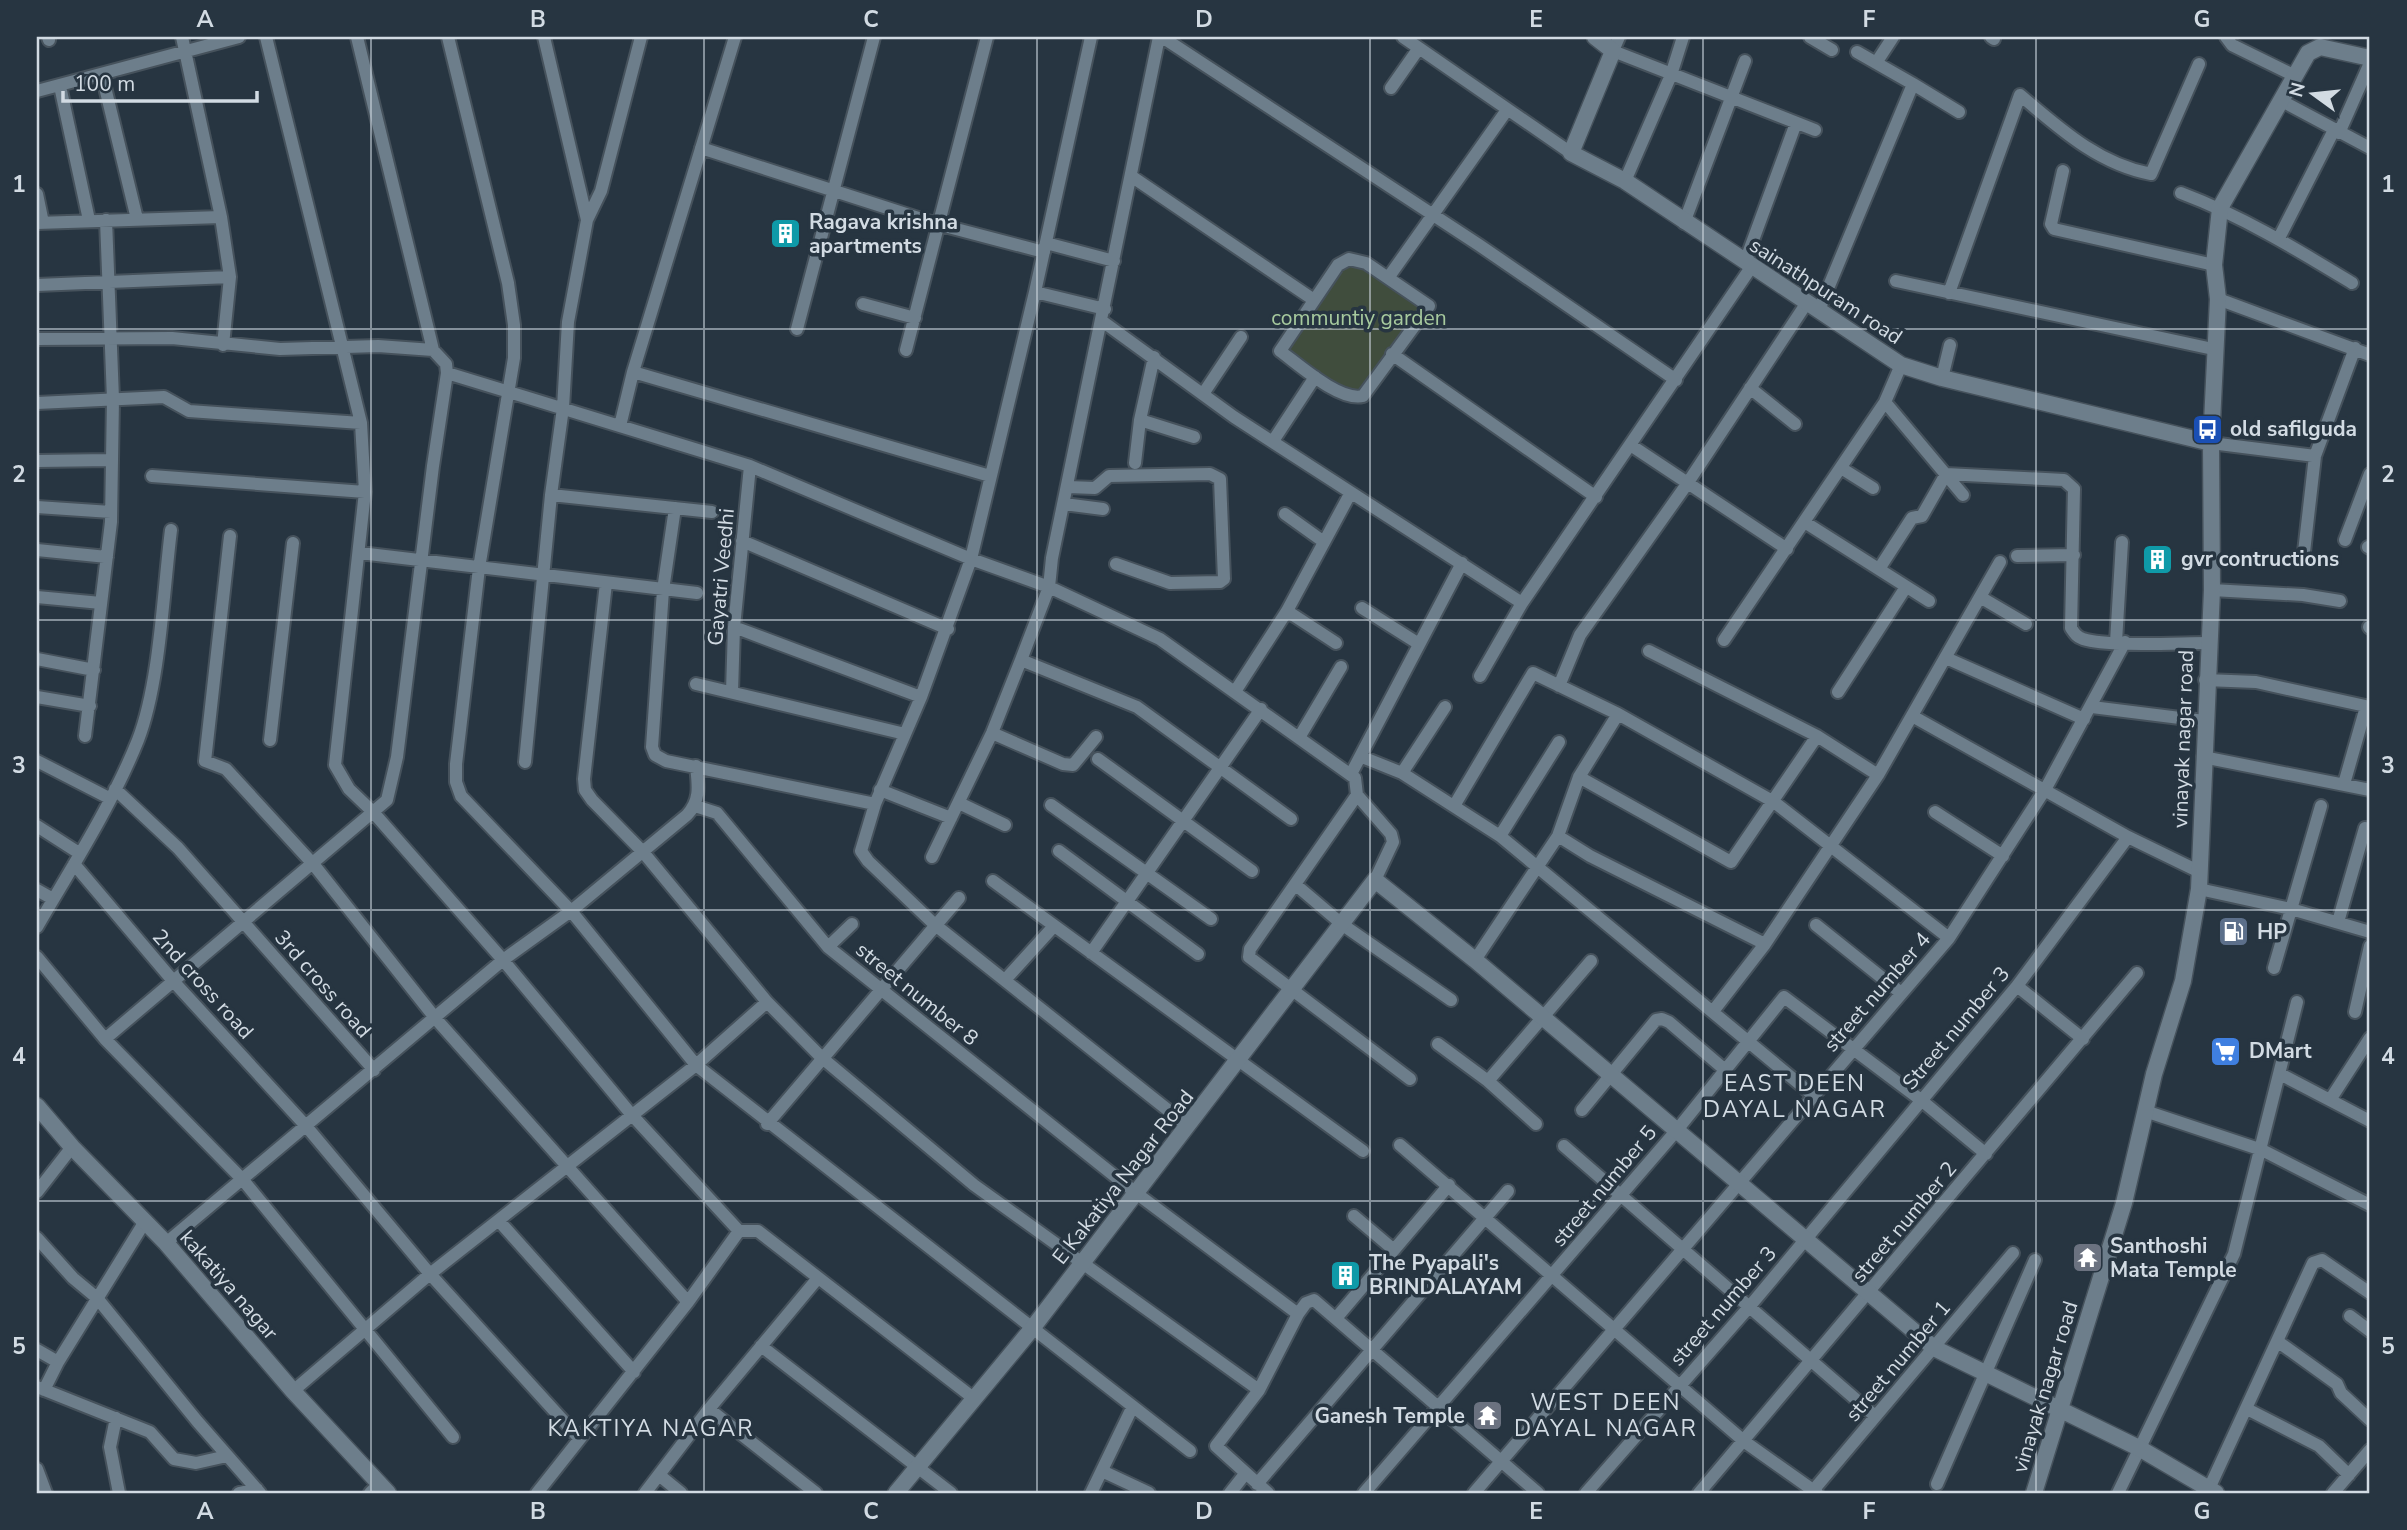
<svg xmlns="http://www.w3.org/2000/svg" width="2407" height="1530" viewBox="0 0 2407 1530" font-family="'Nunito Sans',sans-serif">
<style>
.green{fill:#404d3d}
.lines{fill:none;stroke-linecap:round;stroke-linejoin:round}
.minor-casing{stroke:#46525c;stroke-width:16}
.tertiary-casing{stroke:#46525c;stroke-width:19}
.minor{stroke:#6d7e8b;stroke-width:12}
.tertiary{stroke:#6d7e8b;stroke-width:16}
.grid{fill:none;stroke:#d2dbe3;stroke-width:2;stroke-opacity:0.55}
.labels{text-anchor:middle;stroke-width:7;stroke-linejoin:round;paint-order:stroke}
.poi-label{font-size:21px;font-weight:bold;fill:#d2dbe3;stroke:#273541;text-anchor:start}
.street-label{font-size:21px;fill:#d2dbe3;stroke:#273541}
.park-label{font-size:21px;fill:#a7ca9e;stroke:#273541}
.neighbourhood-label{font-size:23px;letter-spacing:2px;fill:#d2dbe3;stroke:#273541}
.neatline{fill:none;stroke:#d2dbe3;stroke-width:2.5}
.grid-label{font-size:23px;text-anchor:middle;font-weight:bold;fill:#d2dbe3}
</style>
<rect width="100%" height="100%" fill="#273541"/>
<path class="green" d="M1349,259L1429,306L1358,398L1348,396L1284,350Z"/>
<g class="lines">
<defs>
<path id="minor" d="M48,37L49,40
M182,37L221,217L230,277L223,345
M266,37L361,423L365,492L335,765L349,789L373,812L503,960L631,1114L739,1231H758L972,1397
M357,37L433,350
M448,37L508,283L514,325V358L479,568L456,764V782L461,796L571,911L696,1065L1190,1451
M544,37L587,220
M735,37L633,372L990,476
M1091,37L1035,292L971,559L921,697L875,804L861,851L868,861L934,924L1188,1126
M1162,37L1479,245L1676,380
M1403,37L1571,153
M1619,37L1613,51L1815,130
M1810,37L1832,50
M1991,37L1994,39
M2226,37L2232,45L2293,75
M1876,63L1893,37
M102,75L137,219
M1913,84L1959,112
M60,86L89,220
M1391,88L1419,48
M37,91L239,37
M2280,100L2370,148
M2339,133L2370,63
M701,148L937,224L1044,252
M2063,171L2051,224L2054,229L2214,265
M1131,176L1314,300
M1625,181L1671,75L1683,37
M2181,193C2242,216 2296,249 2352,283
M37,194L43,223
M37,223L221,217
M1684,223L1745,61
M2279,238L2334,130
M1046,243L1114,261
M1349,259L1366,263L1429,306L1363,396C1340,402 1298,364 1280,351L1338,265Z
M1745,262L1796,123
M1388,278L1507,110
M1896,281L2213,349
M37,285L230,277
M1035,292L1105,309
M1949,293L2020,95C2059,128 2098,164 2151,174L2199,64
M2218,299L2370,355
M863,304L915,318
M1819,310L1913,84L1857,52
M1102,321L1234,417L1522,603
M797,329L874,37
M37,339L172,338L280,349L378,346L433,350L446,364L447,373L433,466L397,757L387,800L105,1039
M906,350L987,37
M1392,354L1596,497
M447,373L750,466L971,559L1049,587L1160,639L1355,778L1357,795L1391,834L1393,842L1375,880
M1942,378L1950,345
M1750,388L1795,424
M1203,394L1241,337
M1885,402L1963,495
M37,403L164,397L189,411L361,423
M1140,420L1194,437
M620,426L633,372
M1273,441L1315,377
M2211,443L2315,456L2355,348
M1632,446L1787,549
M37,461L111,460
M1135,463L1140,420L1154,357
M1841,468L1873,488
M152,476L365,492
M1068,487L1095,488L1109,476L1210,474L1220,479L1224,579L1220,582L1170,583L1116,564
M551,495L712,512
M1064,504L1103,509
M37,507L111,512
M675,508L663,590L652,747L655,755L666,761L875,804
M1285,514L1324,542
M1806,523L1929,601
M230,536L205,761L226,769L314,865L436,1019L688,1302
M2345,540L2370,474
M742,541L948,629
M2368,547L2370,548
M37,550L107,557
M2304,552L2315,456
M360,553L697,593
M2017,556L2074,555
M1879,569L1912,518L1922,516L1946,474L2064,480L2074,489L2071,628C2075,634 2077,637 2083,639C2109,647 2177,643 2208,643
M606,583L584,779L585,790L592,800L643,852L767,1002L821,1057L974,1185L1259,1390
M2212,590L2303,595L2340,601
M37,597L101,603
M1980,597L2026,624
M1362,608L1419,644
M1287,611L1336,643
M734,627L921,697
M2369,627L2370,628
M1724,640L1885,402L1901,365
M2116,642L2122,542
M1649,651L1817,736L1878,775
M1946,658L2084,719
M37,659L94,670
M1021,660L1137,707L1291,819
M1480,676L1522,603L1752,266
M2205,680L2256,682L2370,707
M696,684L905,734
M1559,686L1580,635L1687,484L1808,301
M1236,690L1287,611L1350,494
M732,692L734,627L750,466
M1838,692L1906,587
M37,697L90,706
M2092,707L2204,721
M1914,717L2128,837L2200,872
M992,733L1063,764L1073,765L1096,737
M85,736L111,522L113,399L106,220
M1300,736L1341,667
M270,740L293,543
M1362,757L1402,773L1500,836L1814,1096
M2203,757L2370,790
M1098,759L1252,871
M37,761L109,798
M525,762L551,495L563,408L568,322L587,220L601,191L641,37
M1402,773L1445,707
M1351,774L1462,563
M1579,777L1731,862L1817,736
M2344,784L2366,707
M115,789L178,848L374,1070
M880,790L951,818
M1357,795L1250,949L1249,957L1410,1079
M959,803L1005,825
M1051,805L1211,919
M695,806L717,813L828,947L1136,1193L1298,1314
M1454,806L1533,673L1618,714L1774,802L1949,938
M1935,812L2003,856
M37,826L79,853
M1500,836L1559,742
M1558,836L1590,856L1765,944
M1059,851L1198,954
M932,857L992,733L1021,660L1049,587L1052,558L1159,37
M74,864L174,982L306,1126L430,1274L579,1438
M993,881L1363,1151
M1296,885L1343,925L1451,1000
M2199,889L2291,909L2370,932
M37,890L53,899
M2338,922L2365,828
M1816,925L1901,993
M37,927C72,867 112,805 138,740C160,683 163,593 171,530
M828,947L852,924
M1091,953L1261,709
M37,957L105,1039L243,1180L453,1437
M1475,960L1558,836L1579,777L1618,714
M2274,968L2321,806
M1005,980L1054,926
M2017,986L2083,1039
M1714,1010L1765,944L1878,775L2000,562
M2355,1012L2370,946
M1438,1044L1488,1081L1591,961
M2280,1074L2370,1121
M1488,1081L1536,1124
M2330,1100L2370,1038
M1582,1110L1656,1020L1662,1019L1669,1022L1724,1069
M2145,1111L2262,1150L2370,1205
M767,1124L959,898
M1400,1145L1745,1442L1817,1493
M1564,1146L1875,1416
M37,1192L72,1147
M1354,1216L1394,1250
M499,1221L634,1372
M37,1238L73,1278L97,1298L197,1421L260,1493
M166,1243L503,960L571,911L687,815C701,800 698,785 696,766
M2350,1316L2370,1331
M1337,1317L1449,1185
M2277,1341L2337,1384L2341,1393L2370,1420
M761,1346L951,1493
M37,1350L58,1362
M37,1387L150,1432L174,1459L196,1463L227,1456
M44,1390L58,1362L144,1223
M293,1391L430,1274L696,1065L767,1002
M709,1409L816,1493
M2247,1409L2319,1446L2349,1475
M116,1418L110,1447L119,1493
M37,1469L46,1493
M1102,1471L1149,1493
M659,1475L681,1493
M1257,1484L1508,1191
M1937,1484L2035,1260
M239,1493L257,1489
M370,1493L378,1485
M537,1493L688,1302L739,1231
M645,1493L709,1409L818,1278
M1091,1493L1132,1408
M1230,1493L1245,1474
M1268,1493L1216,1446L1259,1390L1298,1314L1306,1303L1314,1300L1538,1493
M1364,1493L1677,1130L1784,997L1921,1100L1986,1154
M1474,1493L1949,938L2046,788L2125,642
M1586,1493L1750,1306L2017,986L2128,837
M1699,1493L2137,973
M1811,1493L2013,1253
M2118,1493L2234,1254L2297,1002
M2207,1493L2313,1263L2322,1260L2370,1293
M2333,1493L2370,1450"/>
<path id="tertiary" d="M1595,37L1613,51L1571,153L1625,181L1901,365L1942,378L2211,443
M37,1106L72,1147L166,1243L293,1391L388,1493
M896,1493L1031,1330L1375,880L1475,960L1934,1348L2139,1448L2216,1493
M2034,1493L2124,1203L2154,1074L2183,981L2199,889L2212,590L2211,443L2218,299L2214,265L2220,208L2308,53L2320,47L2370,58"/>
</defs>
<use href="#minor" class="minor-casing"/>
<use href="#tertiary" class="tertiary-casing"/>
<use href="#minor" class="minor"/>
<use href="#tertiary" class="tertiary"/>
</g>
<path class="grid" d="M371,37V1493M704,37V1493M1037,37V1493M1370,37V1493M1703,37V1493M2036,37V1493M37,329H2370M37,620H2370M37,910H2370M37,1201H2370"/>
<defs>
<symbol id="building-square" viewBox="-11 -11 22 22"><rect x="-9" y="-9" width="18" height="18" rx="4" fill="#0f9aa8" stroke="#273541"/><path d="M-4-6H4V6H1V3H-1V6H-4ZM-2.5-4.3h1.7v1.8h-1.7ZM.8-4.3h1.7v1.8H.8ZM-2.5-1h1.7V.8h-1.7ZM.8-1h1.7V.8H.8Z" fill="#fff"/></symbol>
<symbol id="bus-square" viewBox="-11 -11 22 22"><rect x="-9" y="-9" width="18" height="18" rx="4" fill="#1a4fb4" stroke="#273541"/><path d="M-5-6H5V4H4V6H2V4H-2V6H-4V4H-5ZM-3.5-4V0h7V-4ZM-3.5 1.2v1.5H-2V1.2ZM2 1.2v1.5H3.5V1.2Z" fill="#fff"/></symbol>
<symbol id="fuel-square" viewBox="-11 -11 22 22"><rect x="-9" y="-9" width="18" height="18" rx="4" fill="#5c6f8a" stroke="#273541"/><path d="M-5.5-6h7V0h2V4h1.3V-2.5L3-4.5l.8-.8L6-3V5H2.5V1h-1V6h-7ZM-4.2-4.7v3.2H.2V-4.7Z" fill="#fff"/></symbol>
<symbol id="supermarket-square" viewBox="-11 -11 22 22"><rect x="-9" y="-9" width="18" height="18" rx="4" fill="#3f7fe0" stroke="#273541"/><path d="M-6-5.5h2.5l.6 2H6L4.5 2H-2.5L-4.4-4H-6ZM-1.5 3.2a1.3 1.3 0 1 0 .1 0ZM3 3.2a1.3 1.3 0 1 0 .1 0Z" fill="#fff"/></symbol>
<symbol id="temple-square" viewBox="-11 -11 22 22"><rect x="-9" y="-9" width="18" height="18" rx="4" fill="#6b7280" stroke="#273541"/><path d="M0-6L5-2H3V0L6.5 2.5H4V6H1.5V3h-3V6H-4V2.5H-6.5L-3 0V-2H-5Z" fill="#fff"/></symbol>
</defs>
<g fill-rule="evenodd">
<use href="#building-square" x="768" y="216" width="35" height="35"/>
<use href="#bus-square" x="2190" y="412" width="35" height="35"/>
<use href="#building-square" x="2140" y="542" width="35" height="35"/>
<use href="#fuel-square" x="2216" y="914" width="35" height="35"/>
<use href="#supermarket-square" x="2208" y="1034" width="35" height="35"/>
<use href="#temple-square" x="2070" y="1240" width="35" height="35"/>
<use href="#building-square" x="1328" y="1258" width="35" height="35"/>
<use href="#temple-square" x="1470" y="1398" width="35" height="35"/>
</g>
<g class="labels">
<g class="poi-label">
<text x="809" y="229">Ragava krishna<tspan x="809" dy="24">apartments</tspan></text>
<text x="2230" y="436">old safilguda</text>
<text x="2181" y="566">gvr contructions</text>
<text x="2257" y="939">HP</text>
<text x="2249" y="1058">DMart</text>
<text x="2110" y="1253">Santhoshi<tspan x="2110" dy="24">Mata Temple</tspan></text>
<text x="1369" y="1270">The Pyapali's<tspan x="1369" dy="24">BRINDALAYAM</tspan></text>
<text x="1465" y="1423" text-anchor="end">Ganesh Temple</text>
</g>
<g class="street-label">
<text transform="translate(1826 291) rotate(33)" y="7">sainathpuram road</text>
<text transform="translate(721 577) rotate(-85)" y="7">Gayatri Veedhi</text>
<text transform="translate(2183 739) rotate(-88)" y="7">vinayak nagar road</text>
<text transform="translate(203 984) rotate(48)" y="7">2nd cross road</text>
<text transform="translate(323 984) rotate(49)" y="7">3rd cross road</text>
<text transform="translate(1877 992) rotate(-49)" y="7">street number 4</text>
<text transform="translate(917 994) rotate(39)" y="7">street number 8</text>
<text transform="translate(1956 1028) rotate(-50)" y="7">Street number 3</text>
<text transform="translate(1123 1177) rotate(-52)" y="7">E Kakatiya Nagar Road</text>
<text transform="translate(1604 1186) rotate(-50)" y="7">street number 5</text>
<text transform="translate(1904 1222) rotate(-50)" y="7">street number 2</text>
<text transform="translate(229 1285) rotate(49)" y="7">kakatiya nagar</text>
<text transform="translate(1723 1306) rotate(-49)" y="7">street number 3</text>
<text transform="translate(1898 1361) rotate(-50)" y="7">street number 1</text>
<text transform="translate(2045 1387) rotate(-73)" y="7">vinayak nagar road</text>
</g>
<g class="park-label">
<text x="1359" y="325">communtiy garden</text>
</g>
<g class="neighbourhood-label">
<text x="1795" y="1091">EAST DEEN<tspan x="1795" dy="26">DAYAL NAGAR</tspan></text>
<text x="1606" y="1410">WEST DEEN<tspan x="1606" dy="26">DAYAL NAGAR</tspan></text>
<text x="651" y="1436">KAKTIYA NAGAR</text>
</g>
</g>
<rect width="2407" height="1530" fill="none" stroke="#273541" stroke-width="77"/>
<g transform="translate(2313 94) rotate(285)" stroke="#273541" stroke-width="5" paint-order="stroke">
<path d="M0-5L12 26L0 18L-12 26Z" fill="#d2dbe3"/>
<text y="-10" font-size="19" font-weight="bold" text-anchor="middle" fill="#d2dbe3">N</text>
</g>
<path d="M63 91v10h194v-10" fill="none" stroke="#d2dbe3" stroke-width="3.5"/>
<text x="74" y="91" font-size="21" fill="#d2dbe3" stroke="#273541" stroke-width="5" paint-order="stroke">100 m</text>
<rect x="38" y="38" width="2330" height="1454" class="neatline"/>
<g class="grid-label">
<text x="205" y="27">A</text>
<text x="538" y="27">B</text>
<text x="871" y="27">C</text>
<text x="1204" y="27">D</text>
<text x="1536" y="27">E</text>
<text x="1869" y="27">F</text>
<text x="2202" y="27">G</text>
<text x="19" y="192">1</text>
<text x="2388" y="192">1</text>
<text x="19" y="482">2</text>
<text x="2388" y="482">2</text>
<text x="19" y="773">3</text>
<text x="2388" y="773">3</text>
<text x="19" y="1064">4</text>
<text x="2388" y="1064">4</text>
<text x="19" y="1354">5</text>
<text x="2388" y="1354">5</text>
<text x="205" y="1519">A</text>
<text x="538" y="1519">B</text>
<text x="871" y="1519">C</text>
<text x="1204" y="1519">D</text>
<text x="1536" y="1519">E</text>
<text x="1869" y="1519">F</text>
<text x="2202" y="1519">G</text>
</g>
</svg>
